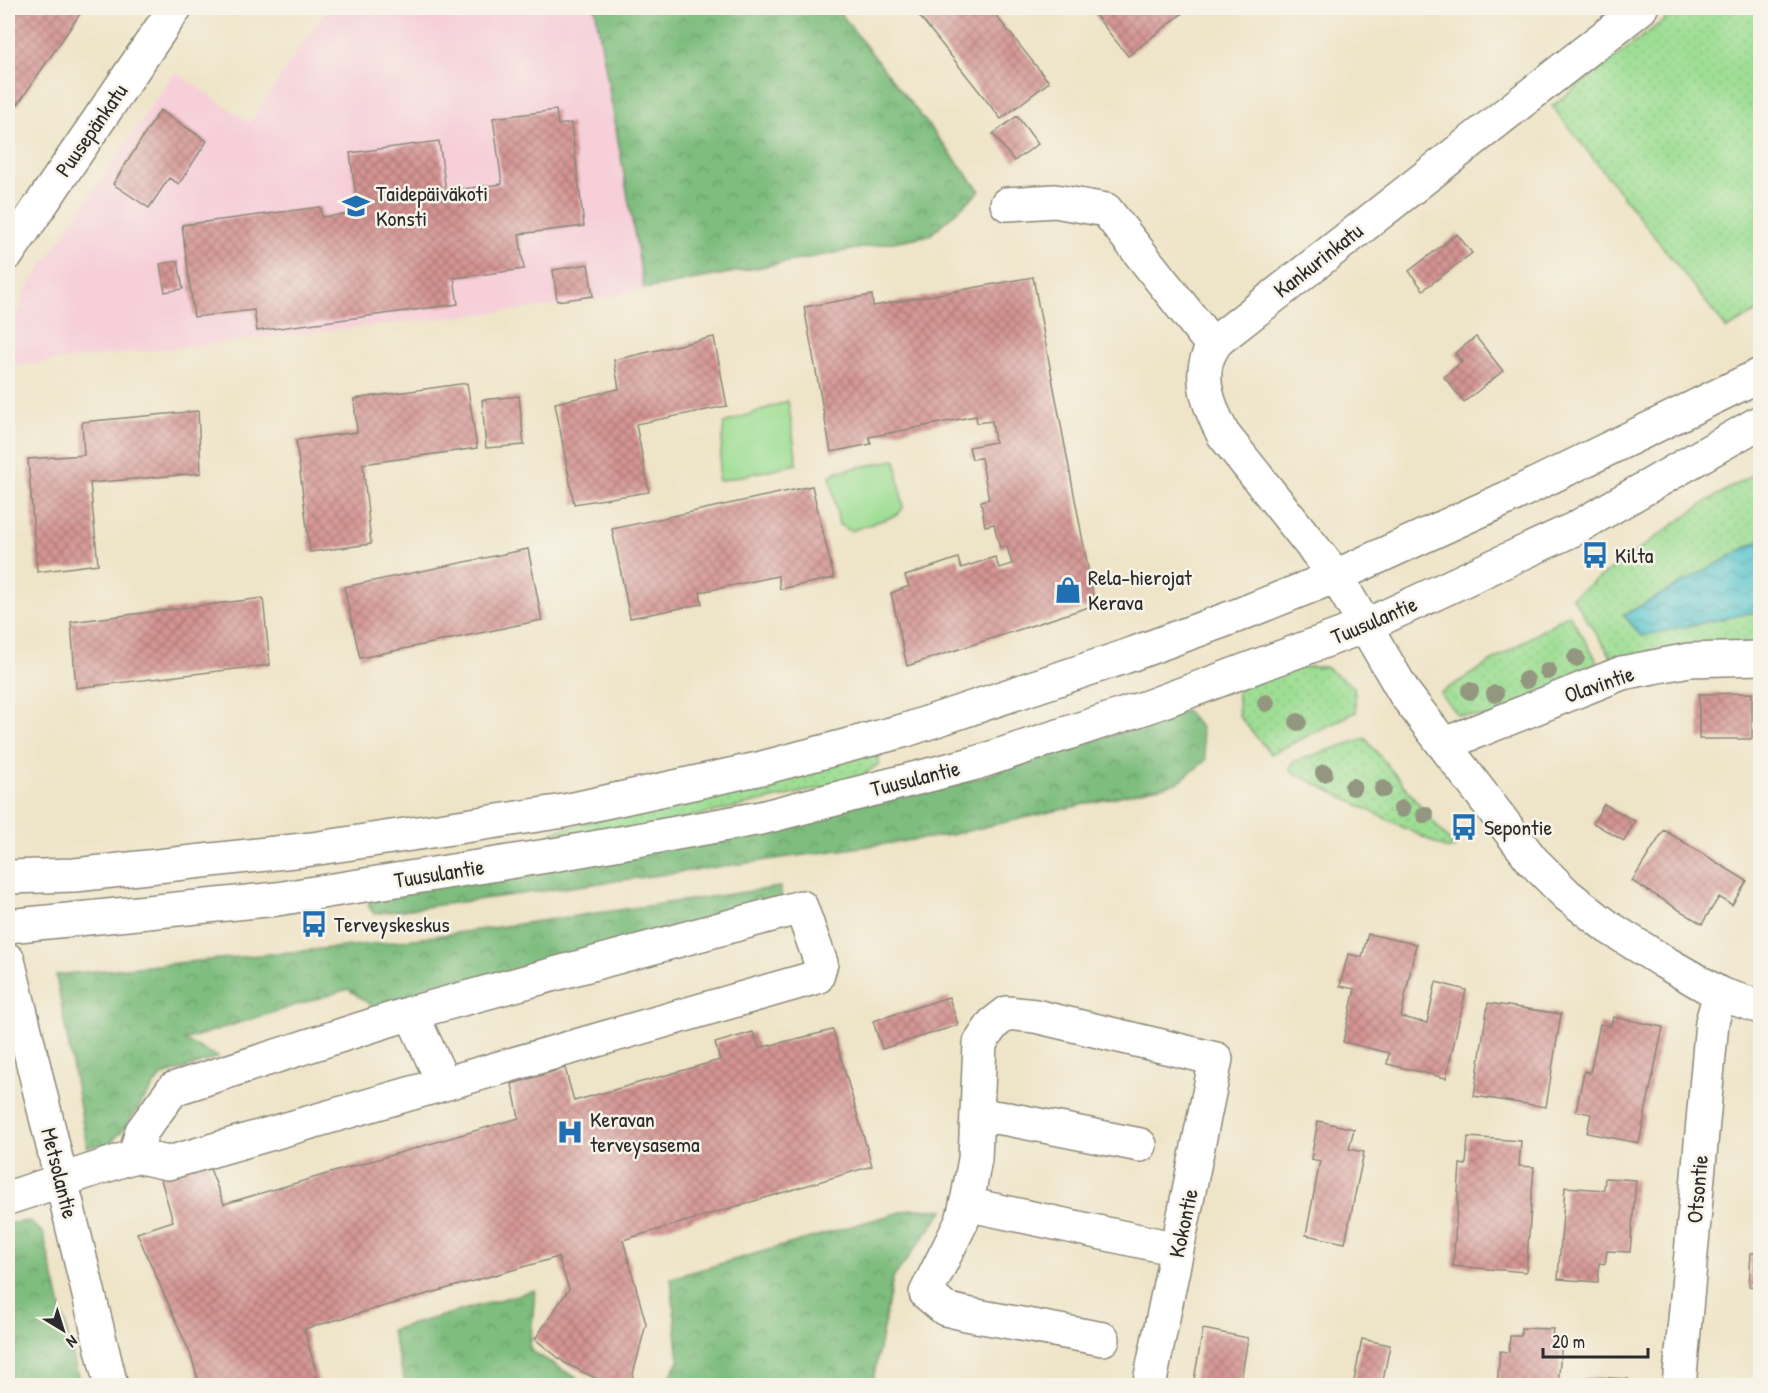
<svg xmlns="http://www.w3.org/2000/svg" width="1768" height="1393" viewBox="0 0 1768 1393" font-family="'Patrick Hand',sans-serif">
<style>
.built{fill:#f6cfd9}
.grass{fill:url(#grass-dots);stroke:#648460;stroke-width:1.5}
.forest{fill:url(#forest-crowns);stroke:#547454;stroke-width:1.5}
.green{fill:#9ede94;stroke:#648460;stroke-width:1.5}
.water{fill:url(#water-waves);stroke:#41787c;stroke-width:1.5}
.building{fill:url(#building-cross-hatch)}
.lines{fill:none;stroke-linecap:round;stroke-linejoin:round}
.minor-casing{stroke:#8c8879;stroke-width:36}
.major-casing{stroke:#8c8879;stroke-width:36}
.minor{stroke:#fff;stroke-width:33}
.major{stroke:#fff;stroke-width:33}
.tree{fill:#939780}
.labels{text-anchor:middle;stroke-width:5;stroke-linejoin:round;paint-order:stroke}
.street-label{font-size:22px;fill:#2b2b2b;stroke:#f7f3e8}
.poi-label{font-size:22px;fill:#2b2b2b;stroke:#f7f3e8;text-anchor:start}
</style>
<defs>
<pattern id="grass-dots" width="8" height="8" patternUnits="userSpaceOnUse" patternTransform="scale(1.5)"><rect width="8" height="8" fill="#9ede94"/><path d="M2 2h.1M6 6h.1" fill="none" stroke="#88bf80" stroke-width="1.8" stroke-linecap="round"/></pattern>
<pattern id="forest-crowns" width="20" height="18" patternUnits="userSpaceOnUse" patternTransform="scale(1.5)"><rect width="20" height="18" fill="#7ebd7e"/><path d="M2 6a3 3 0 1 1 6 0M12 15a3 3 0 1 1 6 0" fill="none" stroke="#679a67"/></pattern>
<pattern id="water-waves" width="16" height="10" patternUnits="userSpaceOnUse" patternTransform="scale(1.5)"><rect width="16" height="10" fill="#57c4ce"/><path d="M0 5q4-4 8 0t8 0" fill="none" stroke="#489fa7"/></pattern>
<pattern id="building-cross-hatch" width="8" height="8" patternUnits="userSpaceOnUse" patternTransform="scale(1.5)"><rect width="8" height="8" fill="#d49493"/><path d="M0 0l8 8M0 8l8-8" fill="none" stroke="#ac7978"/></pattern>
</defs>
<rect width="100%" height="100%" fill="#f7f3e8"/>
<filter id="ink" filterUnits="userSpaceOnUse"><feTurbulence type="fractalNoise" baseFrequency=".0167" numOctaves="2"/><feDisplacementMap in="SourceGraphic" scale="12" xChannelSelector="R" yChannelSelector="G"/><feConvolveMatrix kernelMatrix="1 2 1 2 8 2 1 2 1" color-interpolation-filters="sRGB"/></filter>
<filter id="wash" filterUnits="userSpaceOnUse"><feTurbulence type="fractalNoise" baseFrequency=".008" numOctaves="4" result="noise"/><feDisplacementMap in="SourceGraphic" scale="24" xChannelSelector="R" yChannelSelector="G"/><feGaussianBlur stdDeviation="1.35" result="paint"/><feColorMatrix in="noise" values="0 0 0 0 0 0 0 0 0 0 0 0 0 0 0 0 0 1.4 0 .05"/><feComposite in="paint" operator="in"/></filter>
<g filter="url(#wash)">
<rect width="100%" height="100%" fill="#eee4c7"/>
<path class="built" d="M327,8H595L644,289L571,304L8,366V354L24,293L175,72L250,123Z"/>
<path class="grass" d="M1680,8H1760V310L1727,329L1552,106Z
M1760,470V540L1624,615L1641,636L1760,611V655L1622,673L1572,597L1706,502Z
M1569,614L1598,662L1525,706L1488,718L1457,714L1440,693Z
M1294,667H1325L1354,687L1356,712L1271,754L1239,716L1237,684Z
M1365,738L1455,848H1445L1290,771L1293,762Z
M875,751L879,764L856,780L551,849L552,832L687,795Z"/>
<path class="forest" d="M595,8H836L980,191L930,235L644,289Z
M1186,711L1201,728L1206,760L1177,783L950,835L374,914L368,905L375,897L962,783Z
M780,887L782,900L376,1009L348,989L184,1040L218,1057L160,1077L122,1131L109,1144L87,1147L56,975L393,942Z
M911,1209L944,1210L893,1278L872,1385H665L679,1361L671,1278Z
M28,1221L43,1233L80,1385H8V1224Z
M535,1290L530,1350L588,1385H406L391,1330Z"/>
<path class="green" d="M788,401L797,464L718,481L724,423Z
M896,460L903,508L897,515L851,531L839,525L830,475H835L834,472Z"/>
<path class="water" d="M1760,540V611L1641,636L1624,615Z"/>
<g id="blocks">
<path class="building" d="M19,8H84L16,107L8,101V24Z
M913,8H990L1049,82L1001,119Z
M1102,8H1189L1128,56L1094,14Z
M160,110L207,141L179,184L169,178L149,208L113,184Z
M556,110L558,125L571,123L584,226L519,234L524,269L454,278L458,304L257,331L254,310L194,317L182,225L320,207L322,217L358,213L350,153L439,141L446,191L502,184L493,118Z
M1017,116L1038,144L1014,161L993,134Z
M1457,234L1472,253L1423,290L1409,271Z
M178,261L183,289L165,292L160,264Z
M588,264L593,296L557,301L553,270Z
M1033,277L1095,605L907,666L891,593L909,586L905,576L958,558L961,568L995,557L999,568L1012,564L1007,546L1000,548L994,524L985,526L981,501L989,499L981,458L972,459L969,447L995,442L992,421L977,423L976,416L869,437L871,444L831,452L804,307L872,295L873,306Z
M714,337L727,406L636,424L649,492L574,504L555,403L619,389L614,360Z
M1476,337L1503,371L1464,402L1444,377L1462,362L1455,353Z
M467,383L477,448L363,464L371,544L310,552L296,440L357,432L354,399Z
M519,396L524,445L486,448L482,400Z
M198,411L201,473L90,483L98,564L37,572L28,459L84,455L82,422Z
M812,486L834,578L780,589L778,576L700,592L702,604L630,618L612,529Z
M528,549L542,620L360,658L344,587Z
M263,598L270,665L76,688L71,622Z
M1752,693V739H1699V694Z
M1604,804L1635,821L1624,841L1593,823Z
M1664,830L1747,881L1732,905L1719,897L1702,924L1632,881Z
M1368,934L1416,944L1401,1017L1427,1023L1436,982L1466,990L1446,1078L1387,1064L1389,1053L1343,1042L1355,989L1340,986L1348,954L1362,957Z
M949,997L958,1025L882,1049L873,1021Z
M1488,1003L1561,1014L1546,1107L1474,1096Z
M1613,1017L1663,1027L1639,1143L1587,1133L1591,1114L1576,1111L1584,1071L1590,1073L1600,1024L1611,1026Z
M833,1030L872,1166L623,1240L646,1324L630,1386H618L599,1380L565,1363L535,1339L569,1289L558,1257L304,1329L320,1386H200L190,1353L137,1233L173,1221L159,1173L206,1159L224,1204L519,1118L512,1084L565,1068L574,1101L720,1060L715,1043L753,1032L759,1048Z
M1318,1121L1354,1129L1349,1149L1364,1152L1345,1243L1306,1235L1320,1161L1311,1159Z
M1468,1137L1521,1141L1519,1166L1534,1167L1526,1272L1453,1266L1460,1164L1466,1165Z
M1605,1178L1636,1180L1630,1252L1607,1251L1605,1264L1599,1263L1598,1282L1558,1279L1565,1187L1604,1190Z
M1751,1253H1760V1287L1749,1286Z
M1521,1328L1553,1329L1552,1338H1562L1558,1386H1497L1500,1351L1509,1352L1510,1336H1521Z
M1203,1329L1248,1338L1240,1386H1220L1194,1380Z
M1362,1339L1390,1345L1382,1386H1353Z
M1587,1377L1628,1379V1386H1586Z"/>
</g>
</g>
<g filter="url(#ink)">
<use href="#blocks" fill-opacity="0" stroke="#8c8879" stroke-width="1.5"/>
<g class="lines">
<defs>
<path id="minor" d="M1641,8L1227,333C1222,337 1216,341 1213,347C1195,374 1210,409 1223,434L1336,576L1405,694L1532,860L1567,895L1608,927L1664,962L1720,994L1760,1007
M1007,204L1055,201L1106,210L1213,346
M8,253L175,8
M1445,744L1622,673L1689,660L1760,658
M8,960L111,1386
M411,1013L444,1084
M977,1115L1008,1119L1140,1145
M8,1198L135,1156L168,1163L817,977L821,963L801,907L411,1013L173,1089L142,1131L135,1156
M966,1204L1177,1249
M1103,1339L966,1314L945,1309L926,1293L962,1221L968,1197L975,1159L980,1043L993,1024L1007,1013L1035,1016L1216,1059L1149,1386
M1679,1386L1712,1022L1720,994"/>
<path id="major" d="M8,877L75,875L312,849L564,811L762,768L906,730L1124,657L1236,616L1336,576L1503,500L1760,375
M8,926L277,899L553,855L761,818L976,763L1147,707L1365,626L1574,529L1760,422"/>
</defs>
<use href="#minor" class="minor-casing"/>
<use href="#major" class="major-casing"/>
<use href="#minor" class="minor"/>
<use href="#major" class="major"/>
</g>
<g class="tree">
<circle cx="1576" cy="658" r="9"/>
<circle cx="1548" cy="671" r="9"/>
<circle cx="1526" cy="680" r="9"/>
<circle cx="1470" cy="691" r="9"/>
<circle cx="1495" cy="694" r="9"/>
<circle cx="1266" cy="703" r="9"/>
<circle cx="1298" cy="722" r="9"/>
<circle cx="1324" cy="773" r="9"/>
<circle cx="1353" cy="787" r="9"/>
<circle cx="1383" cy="789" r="9"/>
<circle cx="1402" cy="809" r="9"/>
<circle cx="1425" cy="815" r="9"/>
</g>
</g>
<defs>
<symbol id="school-bare" viewBox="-9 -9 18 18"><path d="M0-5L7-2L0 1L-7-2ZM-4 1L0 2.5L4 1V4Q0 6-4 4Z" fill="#1f6fb2" stroke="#f7f3e8" stroke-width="2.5" paint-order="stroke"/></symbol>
<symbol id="bus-bare" viewBox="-9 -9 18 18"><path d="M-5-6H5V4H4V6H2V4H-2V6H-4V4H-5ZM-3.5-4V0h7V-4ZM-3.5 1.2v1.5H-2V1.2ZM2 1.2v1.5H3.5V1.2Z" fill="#1f6fb2" stroke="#f7f3e8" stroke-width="2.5" paint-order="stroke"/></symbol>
<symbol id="shop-bare" viewBox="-9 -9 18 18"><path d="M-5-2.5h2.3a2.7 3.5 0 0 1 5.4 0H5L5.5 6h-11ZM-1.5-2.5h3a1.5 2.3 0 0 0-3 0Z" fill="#1f6fb2" stroke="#f7f3e8" stroke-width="2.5" paint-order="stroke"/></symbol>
<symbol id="hospital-bare" viewBox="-9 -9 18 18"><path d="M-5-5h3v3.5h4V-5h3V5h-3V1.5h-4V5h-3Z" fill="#1f6fb2" stroke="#f7f3e8" stroke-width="2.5" paint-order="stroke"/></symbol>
</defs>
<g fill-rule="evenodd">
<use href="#school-bare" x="337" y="187" width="38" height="38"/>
<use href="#bus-bare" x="1576" y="536" width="38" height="38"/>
<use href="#shop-bare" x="1049" y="571" width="38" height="38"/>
<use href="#bus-bare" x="1445" y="808" width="38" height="38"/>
<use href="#bus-bare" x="295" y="905" width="38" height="38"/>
<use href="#hospital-bare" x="551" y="1113" width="38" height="38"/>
</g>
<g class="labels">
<g class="street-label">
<text transform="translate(91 130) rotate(-55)" y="8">Puusepänkatu</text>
<text transform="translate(1318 260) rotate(-38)" y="8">Kankurinkatu</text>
<text transform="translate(1374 620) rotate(-23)" y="8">Tuusulantie</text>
<text transform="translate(1599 684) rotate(-19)" y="8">Olavintie</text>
<text transform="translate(915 778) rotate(-14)" y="8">Tuusulantie</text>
<text transform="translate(439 873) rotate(-9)" y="8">Tuusulantie</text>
<text transform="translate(60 1173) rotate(76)" y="8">Metsolantie</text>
<text transform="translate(1697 1189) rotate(-85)" y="8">Otsontie</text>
<text transform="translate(1183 1223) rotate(-78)" y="8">Kokontie</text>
</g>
<g class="poi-label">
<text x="376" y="201">Taidepäiväkoti<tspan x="376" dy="25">Konsti</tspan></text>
<text x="1615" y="563">Kilta</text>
<text x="1088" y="585">Rela-hierojat<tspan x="1088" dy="25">Kerava</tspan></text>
<text x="1484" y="835">Sepontie</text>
<text x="334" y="932">Terveyskeskus</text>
<text x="590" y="1127">Keravan<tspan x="590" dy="25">terveysasema</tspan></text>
</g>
</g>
<rect width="1768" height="1393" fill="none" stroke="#f7f3e8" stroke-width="30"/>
<g transform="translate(63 1330) rotate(142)" stroke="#f7f3e8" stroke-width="4.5" paint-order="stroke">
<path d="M0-4.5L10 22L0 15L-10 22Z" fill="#2b2b2b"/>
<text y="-9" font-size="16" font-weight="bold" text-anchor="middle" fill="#2b2b2b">N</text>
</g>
<path d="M1543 1348v9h105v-9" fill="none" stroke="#2b2b2b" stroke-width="3"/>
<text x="1552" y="1348" font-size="18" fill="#2b2b2b" stroke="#f7f3e8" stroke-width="4.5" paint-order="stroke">20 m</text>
</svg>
